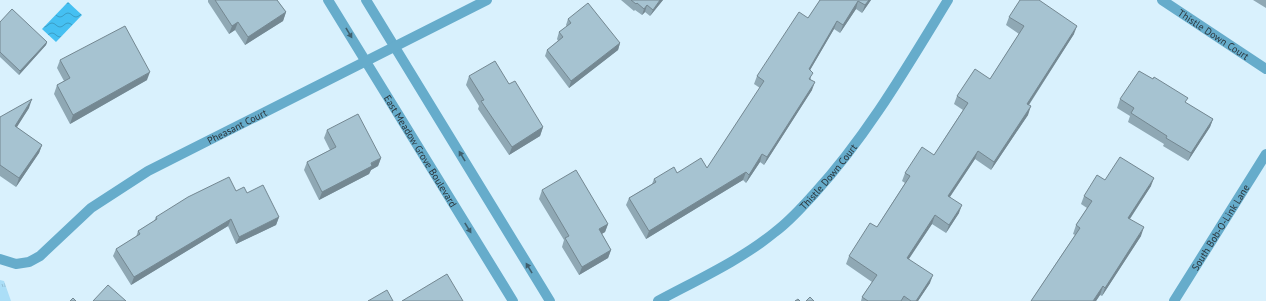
<svg xmlns="http://www.w3.org/2000/svg" width="1266" height="301" viewBox="0 0 1266 301" font-family="'PT Sans',sans-serif">
<style>
.grass{fill:url(#grass-tufts)}
.water{fill:url(#water-waves)}
.lines{fill:none;stroke-linecap:round;stroke-linejoin:round}
.minor{stroke:#66accb;stroke-width:10}
.wall{fill:#8fa8b4}
.shaded-wall{fill:#748892}
.building{fill:#a6c3d1;stroke:#748892}
.oneway{fill:#3f5f6d}
.labels{text-anchor:middle;stroke-width:3;stroke-linejoin:round;paint-order:stroke}
.street-label{font-size:10px;fill:#2a353b;stroke:#d9f1fd}
</style>
<defs>
<pattern id="grass-tufts" width="24" height="20" patternUnits="userSpaceOnUse"><rect width="24" height="20" fill="#abdef7"/><path d="M3 7l-1-3M5 7V3M7 7l1-3M15 17l-1-3M17 17v-4M19 17l1-3" fill="none" stroke="#93bfd5"/></pattern>
<pattern id="water-waves" width="16" height="10" patternUnits="userSpaceOnUse"><rect width="16" height="10" fill="#45c0f2"/><path d="M0 5q4-4 8 0t8 0" fill="none" stroke="#3a9dc5"/></pattern>
</defs>
<rect width="100%" height="100%" fill="#d9f1fd"/>
<path class="grass" d="M0,280L4,281L11,301H0Z"/>
<path class="water" d="M68,2L82,15L56,42L42,29Z"/>
<g class="lines">
<g class="minor">
<path id="s1" d="M328,0L513,301"/>
<path d="M366,0L550,301"/>
<path id="s2" d="M1162,0L1266,69"/>
<path id="s3" d="M0,259L16,264L29,262L40,256L91,208L148,171L487,0"/>
<path id="s4" d="M658,301C697,280 741,260 775,232C790,221 802,207 814,194C867,136 907,67 948,0"/>
<path id="s5" d="M1174,301L1266,154"/>
</g>
</g>
<path class="wall" d="M208,0H277L286,12L283,21L245,45L235,30L229,34L208,2Z
M621,0H663L650,16L645,12L642,15L635,10L634,11Z
M820,0H871L862,13L856,9L840,33L834,29L810,70L812,90L764,165L760,162L746,183L743,180L646,239L626,205L629,198L652,184L654,179L677,173L707,168L760,88L754,84L757,76L808,18Z
M1253,0H1266V8Z
M1009,17L1074,34L1029,105L1028,115L991,170L975,159L950,197L959,213L946,233L932,224L909,259L930,283L918,301H861L862,297L872,282L846,264L849,256L877,227L905,183L902,181L905,173L934,155L963,110L954,104L957,96L990,79L1019,34L1006,25Z
M568,19L620,43L618,50L569,88L545,56L547,50L558,41L557,39L559,32L567,27L566,25Z
M0,22L47,42L46,45L19,75L0,57Z
M60,60L147,80L70,124L54,94L57,85L64,81L57,68Z
M469,76L509,84L543,127L540,136L509,155L478,109L479,106L466,85Z
M1120,99L1186,103L1213,119L1210,127L1188,161L1163,146L1164,144L1128,122L1130,116L1117,108Z
M29,108L16,127L42,145L39,153L16,187L0,176V117Z
M327,130L381,158L378,166L371,170L369,174L319,200L304,170L307,162L330,150L324,138Z
M1105,180L1151,186L1130,219L1141,236L1102,296L1100,295L1096,301H1031L1075,235L1073,234L1076,225L1087,208L1081,204L1084,196Z
M542,190L608,224L605,232L602,234L611,250L608,258L579,275L562,247L564,240L539,199Z
M236,191L247,193L279,217L276,225L236,244L228,226L131,285L113,256L116,249L136,237L138,231L154,221L156,217Z"/>
<path class="shaded-wall" d="M660,0H663L650,16L653,10Z
M869,0H871L862,13L865,5Z
M858,1L856,9L840,33L843,25Z
M647,5L645,12L642,15L644,9Z
M286,12L283,21L245,45L248,37Z
M837,21L834,29L806,77L809,69Z
M238,22L235,30L229,34L232,26Z
M1077,26L1074,34L1024,112L1027,104Z
M47,42L46,45L19,75L20,71Z
M620,43L618,50L569,88L571,81Z
M150,72L147,80L70,124L73,115Z
M815,82L812,90L764,165L767,157Z
M32,99L29,108L12,135L15,126Z
M1031,106L1028,115L991,170L994,162Z
M1213,119L1210,127L1188,161L1191,153Z
M543,127L540,136L509,155L512,147Z
M42,145L39,153L16,187L19,178Z
M978,151L975,159L945,204L948,196Z
M762,154L760,162L746,183L749,175Z
M381,158L378,166L371,170L369,174L319,200L322,192Z
M746,172L743,180L646,239L649,231Z
M1154,178L1151,186L1125,226L1128,218Z
M962,205L959,213L946,233L949,225Z
M935,215L932,224L904,266L907,258Z
M279,217L276,225L236,244L239,237Z
M231,219L228,226L131,285L134,277Z
M608,224L605,232L596,237L599,229Z
M1144,227L1141,236L1102,296L1105,288Z
M611,250L608,258L579,275L582,267Z
M933,275L930,283L918,301H916Z
M1103,286L1100,295L1096,301H1093Z"/>
<path class="building" d="M215,0H277L286,12L248,37L238,22L232,26Z
M631,0H660L653,10L647,5L644,9L637,3L636,4Z
M820,0H869L865,5L858,1L843,25L837,21L809,69L813,73L809,79L815,82L767,157L762,154L749,175L746,172L649,231L629,198L656,182L654,179L674,167L677,173L701,158L707,168L764,81L757,76L799,12L808,18Z
M1020,0H1039L1077,26L1027,104L1031,106L994,162L978,151L948,196L962,205L949,225L935,215L907,258L933,275L916,301H911L904,296L901,301H868L862,297L877,275L849,256L870,223L877,227L910,176L905,173L922,147L934,155L968,103L957,96L975,69L990,79L1024,26L1009,17Z
M588,3L620,43L571,81L547,50L563,37L559,32L571,23L568,19Z
M12,9L47,42L20,71L0,52V22Z
M125,26L150,72L73,115L57,85L70,78L60,60Z
M495,61L509,84L515,81L543,127L512,147L481,101L484,100L469,76Z
M1139,71L1153,79L1154,77L1188,98L1185,102L1213,119L1191,153L1166,138L1167,136L1131,113L1134,108L1120,99Z
M32,99L15,126L42,145L19,178L0,165V117Z
M358,114L381,158L371,163L372,166L322,192L307,162L336,147L327,130Z
M1120,157L1154,178L1128,218L1144,227L1105,288L1103,286L1093,301H1031L1080,228L1076,225L1092,201L1084,196L1097,175L1105,180Z
M576,170L608,224L599,229L611,250L582,267L565,238L569,236L542,190Z
M229,177L236,191L244,187L247,193L263,185L279,217L239,237L231,219L134,277L116,249L140,234L138,231L157,219L156,217L188,197Z
M447,274L463,301H402Z
M108,285L126,301H93Z
M387,290L393,301H368Z
M810,297L814,301H806Z
M73,298L76,301H70Z
M798,299L800,301H795Z"/>
<defs><path id="oneway-solid" d="M-6-.8H1V-3.2L6.5 0L1 3.2V.8H-6Z"/></defs>
<g class="oneway">
<use href="#oneway-solid" transform="translate(349 33) rotate(59)"/>
<use href="#oneway-solid" transform="translate(462 156) rotate(-121)"/>
<use href="#oneway-solid" transform="translate(468 228) rotate(58)"/>
<use href="#oneway-solid" transform="translate(529 268) rotate(-121)"/>
</g>
<g class="labels">
<g class="street-label">
<text dy="4" stroke="none"><textPath href="#s2" startOffset="62">Thistle Down Court</textPath></text>
<text dy="4" stroke="none"><textPath href="#s3" startOffset="280">Pheasant Court</textPath></text>
<text dy="4" stroke="none"><textPath href="#s1" startOffset="177">East Meadow Grove Boulevard</textPath></text>
<text dy="4" stroke="none"><textPath href="#s4" startOffset="213">Thistle Down Court</textPath></text>
<text dy="4" stroke="none"><textPath href="#s5" startOffset="87">South Bob-O-Link Lane</textPath></text>
</g>
</g>
</svg>
